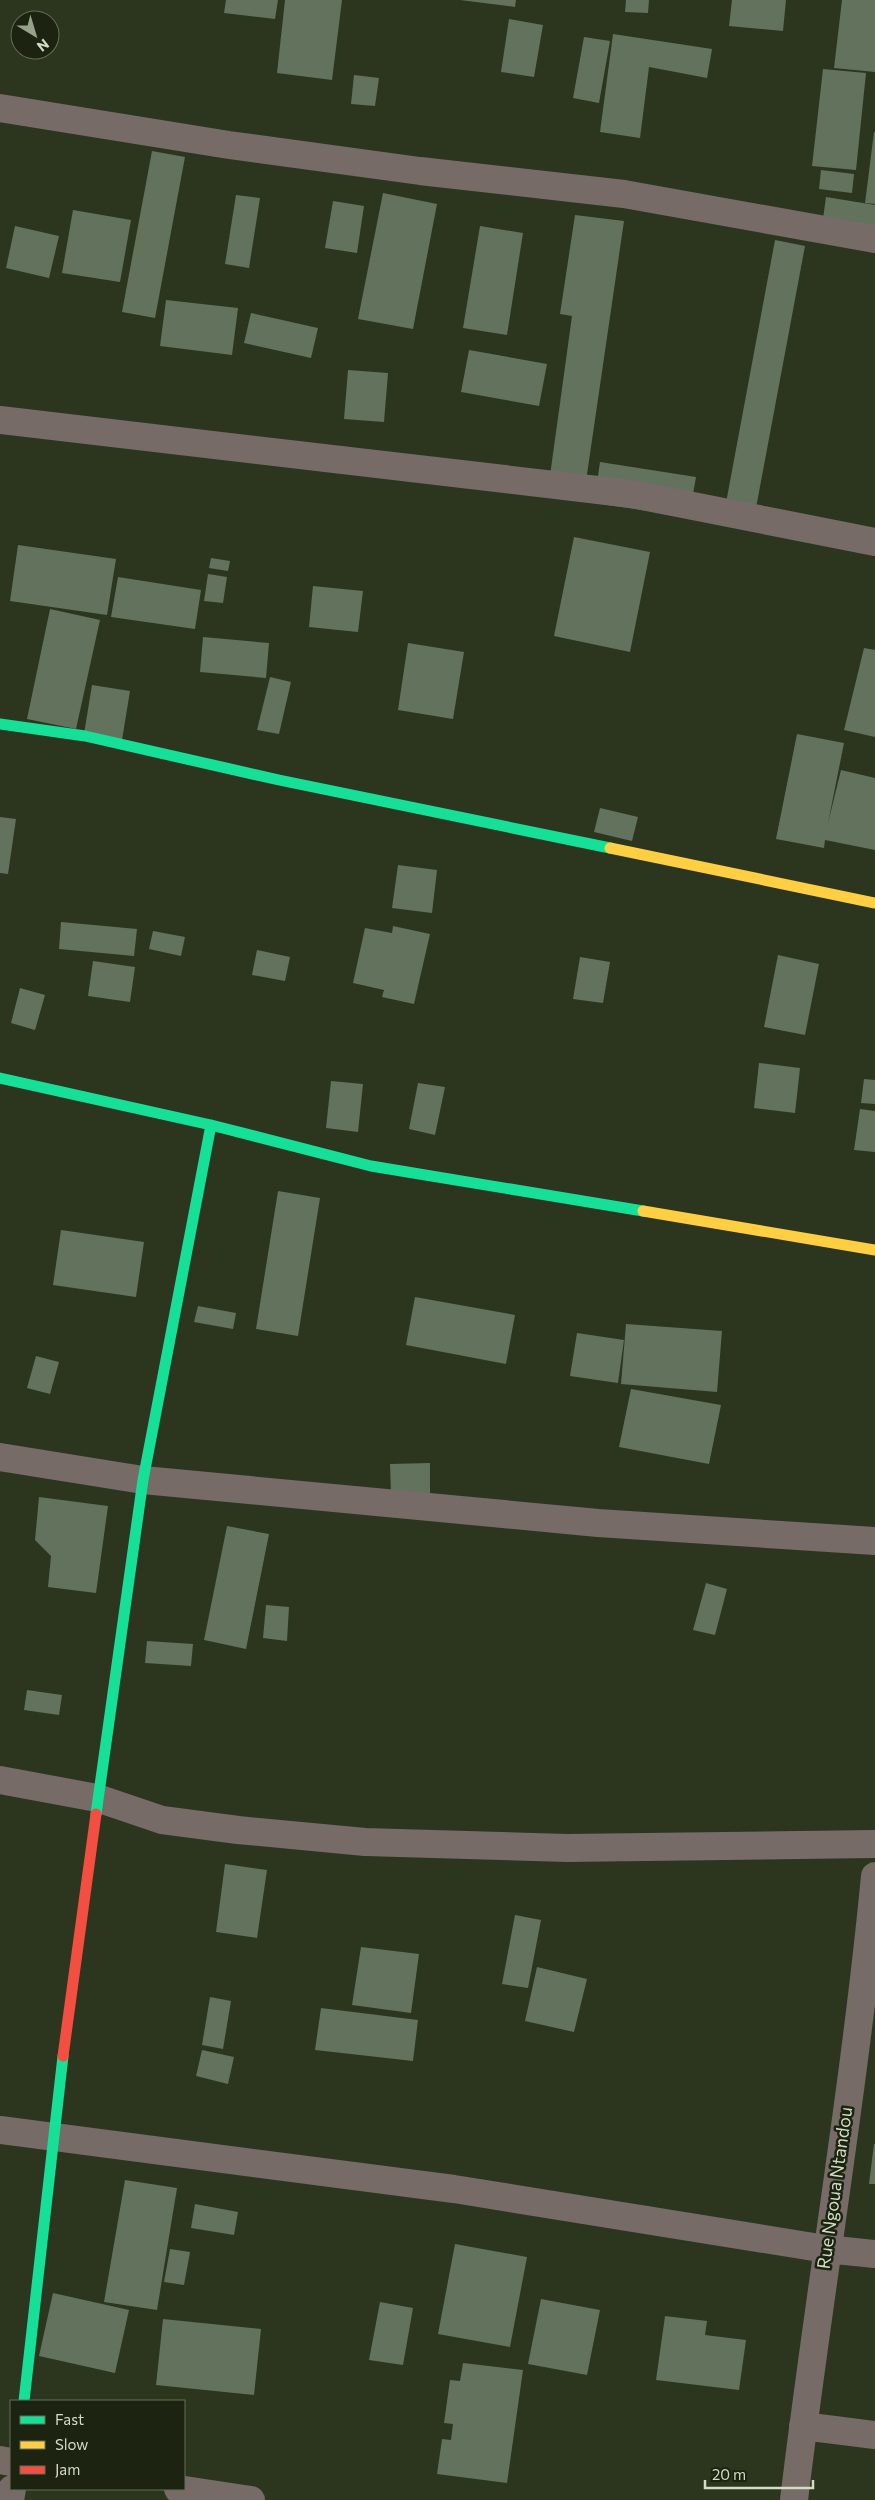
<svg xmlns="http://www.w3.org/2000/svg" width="875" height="2500" viewBox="0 0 875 2500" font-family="Commissioner,sans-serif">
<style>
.building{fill:#62725d}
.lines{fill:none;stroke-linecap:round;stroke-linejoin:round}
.street{stroke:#766b66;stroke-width:28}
.fast{stroke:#16e098;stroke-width:11}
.slow{stroke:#ffcf43;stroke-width:11}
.jam{stroke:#f24e42;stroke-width:11}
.labels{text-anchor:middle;stroke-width:5;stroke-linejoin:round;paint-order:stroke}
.street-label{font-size:18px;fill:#d1dcc4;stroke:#1c2411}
</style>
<rect width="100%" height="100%" fill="#2c361e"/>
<path class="building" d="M226,0H278L275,19L224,13Z
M285,0H342L332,80L277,73Z
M460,0H516L515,7Z
M626,0H649L648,13L625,12Z
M732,0H786L783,31L729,26Z
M842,0H875V72L834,68Z
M509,19L543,25L534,77L501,72Z
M613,34L712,49L707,78L649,67L640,138L600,132Z
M584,37L610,41L599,103L573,98Z
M823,69L866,73L856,170L812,166Z
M354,75L379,78L375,106L351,104Z
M874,132H875V204L865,203Z
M152,151L185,157L155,318L122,312Z
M821,170L854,174L852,193L819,189Z
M383,193L437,204L413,329L358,319Z
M236,195L260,198L249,268L225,264Z
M826,197L875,205V226L823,219Z
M333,201L364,206L357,253L325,248Z
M73,210L131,220L120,282L62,273Z
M575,215L624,221L584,495L548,490L572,316L560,314Z
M15,226L59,236L49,278L6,268Z
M480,226L523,233L507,335L463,328Z
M775,240L805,246L753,524L723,519Z
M166,300L238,308L232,355L160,346Z
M251,313L318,328L311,358L244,343Z
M469,350L547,364L539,406L461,392Z
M348,370L388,373L384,422L344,419Z
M600,462L696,477L689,517L594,503Z
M574,537L650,552L630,652L554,636Z
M18,545L116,559L107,615L10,601Z
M211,558L230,561L228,571L209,568Z
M208,574L227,577L223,603L204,601Z
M118,577L201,590L195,629L111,617Z
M313,586L363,591L358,632L309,627Z
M50,609L100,620L76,729L27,719Z
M203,637L269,643L266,678L200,672Z
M408,643L464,652L453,719L398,710Z
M864,648L875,650V737L844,730Z
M270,677L291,682L279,734L257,730Z
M92,685L130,691L121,746L83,740Z
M797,734L844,743L828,823L841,770L875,778V850L825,840L824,848L776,839Z
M600,808L638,817L632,841L594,832Z
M0,817L16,819L8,874L0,873Z
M398,865L437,870L432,913L392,908Z
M61,922L137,929L134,956L59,949Z
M393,926L430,934L414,1004L382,997L384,990L353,983L365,928L392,933Z
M153,931L185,937L181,956L149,949Z
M257,950L290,957L285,981L252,975Z
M778,955L819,964L805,1035L764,1027Z
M580,957L610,962L603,1003L573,999Z
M93,961L135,967L130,1002L88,996Z
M20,988L45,995L35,1030L11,1023Z
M759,1063L800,1068L795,1113L754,1108Z
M864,1079L875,1080V1104L861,1103Z
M331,1081L363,1084L358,1132L326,1128Z
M418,1083L445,1087L435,1135L409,1129Z
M860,1109L875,1111V1152L854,1150Z
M278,1191L320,1198L298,1336L256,1329Z
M61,1230L144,1242L136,1297L53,1285Z
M415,1297L515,1315L506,1364L406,1345Z
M198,1306L236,1313L233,1329L194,1322Z
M626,1324L722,1331L717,1392L621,1384Z
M577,1333L624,1340L618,1383L570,1376Z
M36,1356L59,1362L50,1394L27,1388Z
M631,1389L721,1405L709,1464L619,1447Z
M430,1463V1493L391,1494L390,1464Z
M39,1497L108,1506L96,1593L48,1587L51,1556L35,1540Z
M227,1526L269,1534L246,1649L204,1640Z
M706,1583L727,1589L715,1635L693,1630Z
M266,1605L289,1607L287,1641L263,1638Z
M147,1641L193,1644L191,1666L145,1663Z
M27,1690L62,1695L59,1715L24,1710Z
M225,1864L267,1870L257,1938L216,1932Z
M515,1915L541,1920L528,1988L502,1984Z
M361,1947L419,1954L411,2013L352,2005Z
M537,1967L587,1979L574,2032L525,2021Z
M210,1997L231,2001L223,2049L202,2045Z
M321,2008L418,2020L413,2061L315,2050Z
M202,2050L234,2057L228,2084L196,2076Z
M874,2144H875V2184H869Z
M125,2180L177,2188L157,2310L104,2302Z
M195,2204L238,2212L234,2235L191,2228Z
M455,2244L527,2257L510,2347L438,2334Z
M170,2249L190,2252L184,2285L164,2282Z
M53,2293L129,2310L115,2373L39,2356Z
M541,2299L600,2310L587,2375L528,2364Z
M380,2302L413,2308L403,2365L369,2360Z
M665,2316L707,2321L705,2335L746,2340L739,2390L656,2380Z
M163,2319L261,2329L254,2395L156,2385Z
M463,2363L523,2370L507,2483L437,2474L442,2439L451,2440L453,2424L444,2423L450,2380L460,2381Z"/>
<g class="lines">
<path class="street" d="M0,108L229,145L420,171L624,194L875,239
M0,420L632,494L875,542
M0,1457L143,1480L598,1523L875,1541
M0,1780L97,1798L162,1820L238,1830L365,1842L567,1848L875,1844
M0,2130L454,2189L826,2249L875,2254
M803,2426L875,2435
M0,2460L11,2462
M178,2489L251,2500
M10,2500L12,2489
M794,2500C819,2292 855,2085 875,1876"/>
<path class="fast" d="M0,724L85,736L279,780L610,848
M0,1078L211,1125L371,1166L643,1211
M96,1814L143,1480L211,1125
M24,2401L63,2056"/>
<path class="slow" d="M610,848L875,903
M643,1211L875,1250"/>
<path class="jam" d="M63,2056L96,1814"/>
</g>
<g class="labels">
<g class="street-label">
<text transform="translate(835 2188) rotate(-82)" y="6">Rue Ngoua Ntandou</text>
</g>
</g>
<rect x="10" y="2400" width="175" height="90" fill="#1c2411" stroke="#646e59"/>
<rect x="20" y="2416" width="25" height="8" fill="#16e098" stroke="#646e59"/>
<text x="55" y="2425" font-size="15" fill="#d1dcc4">Fast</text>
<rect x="20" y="2441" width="25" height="8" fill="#ffcf43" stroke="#646e59"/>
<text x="55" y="2450" font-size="15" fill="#d1dcc4">Slow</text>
<rect x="20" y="2466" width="25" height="8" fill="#f24e42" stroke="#646e59"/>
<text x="55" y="2475" font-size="15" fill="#d1dcc4">Jam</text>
<g transform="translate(35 35) rotate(142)"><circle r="24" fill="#1c2411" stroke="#646e59"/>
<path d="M0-4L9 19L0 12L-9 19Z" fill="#97a28a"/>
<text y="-8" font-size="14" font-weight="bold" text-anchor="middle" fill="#d1dcc4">N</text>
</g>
<path d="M705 2480v8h108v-8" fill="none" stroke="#d1dcc4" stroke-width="2.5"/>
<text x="712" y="2480" font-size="15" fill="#d1dcc4" stroke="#1c2411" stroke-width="4" paint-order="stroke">20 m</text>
</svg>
